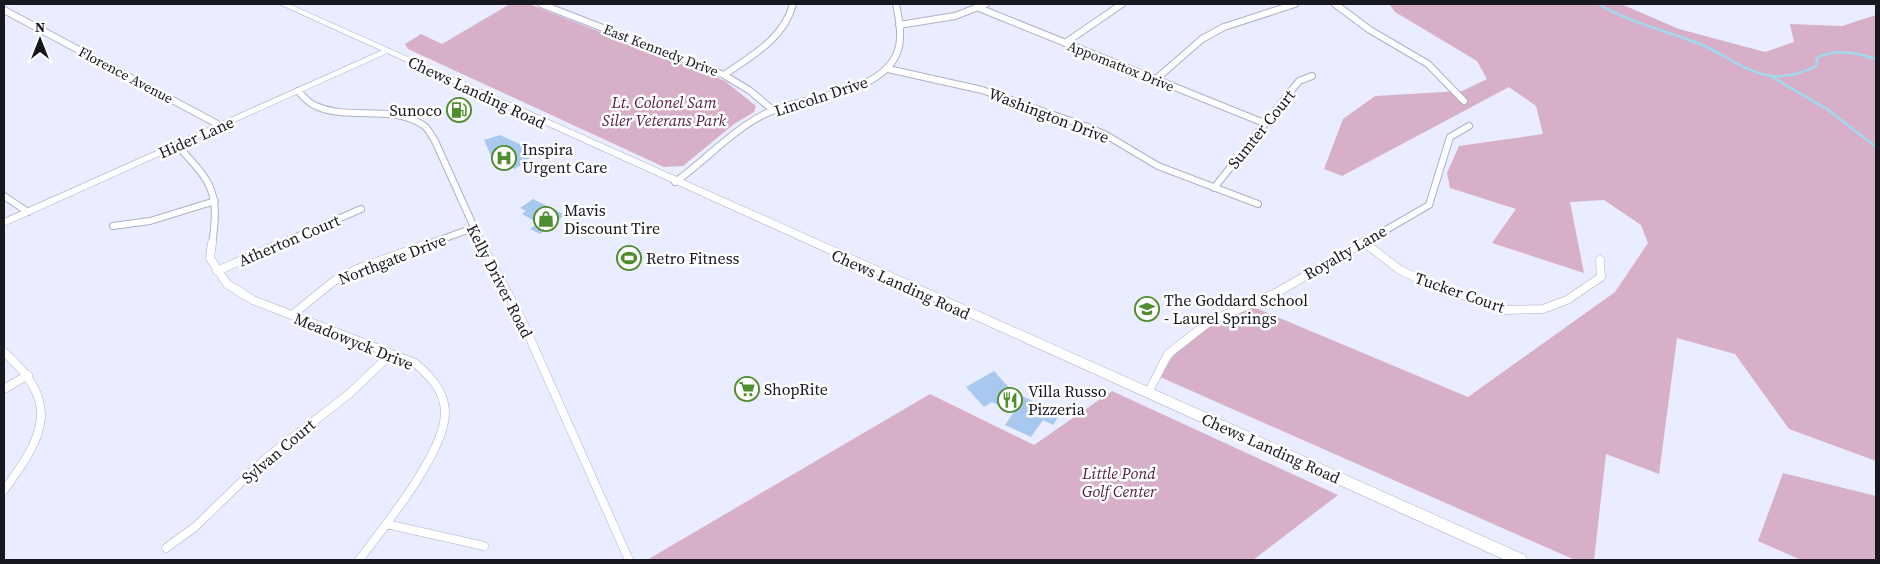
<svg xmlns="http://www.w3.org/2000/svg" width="1880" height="564" viewBox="0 0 1880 564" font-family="'Source Serif 4',serif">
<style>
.green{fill:#d7afc8}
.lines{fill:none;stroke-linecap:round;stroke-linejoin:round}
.stream{stroke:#a1d9ef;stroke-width:2.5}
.building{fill:#a8c8ef}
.minor-far1-casing{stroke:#aeb0c6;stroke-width:8}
.minor-casing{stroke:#aeb0c6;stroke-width:9}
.tertiary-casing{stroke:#aeb0c6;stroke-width:1}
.secondary-casing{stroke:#aeb0c6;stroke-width:1}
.minor-far1{stroke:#fff;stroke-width:6}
.minor{stroke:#fff;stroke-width:8}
.tertiary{fill:#fff;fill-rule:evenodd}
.secondary{fill:#fff;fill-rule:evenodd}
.labels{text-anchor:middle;stroke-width:5;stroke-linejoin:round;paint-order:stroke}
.far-street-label{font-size:14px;fill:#181820;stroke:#fff}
.street-label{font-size:16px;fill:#181820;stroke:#fff}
.park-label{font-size:16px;font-style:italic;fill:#501a40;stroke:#fff}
.poi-label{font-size:16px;fill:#181820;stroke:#fff;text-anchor:start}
</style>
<rect width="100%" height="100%" fill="#eaecff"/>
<path class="green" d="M510,4H529L725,81L756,106L754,112L734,124L683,166L664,167L408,49L405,44L421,34L442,44Z
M1389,4H1621L1679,29L1765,52L1794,42L1790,24L1842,26L1876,15V461L1789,429L1735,354L1677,338L1659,474L1606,454L1594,560H1575L1160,377L1182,341L1251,306L1468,397L1615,292L1648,243L1641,225L1604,200L1570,202L1584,273L1492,243L1516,209L1450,188L1447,173L1459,146L1543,134L1536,106L1509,87L1342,176L1324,169L1343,119L1375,96L1462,91L1487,79L1477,61L1395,12Z
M1112,391L1338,495L1253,560H647L930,394L1034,445Z
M1783,473L1876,496V560H1801L1758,541Z"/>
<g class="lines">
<path class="stream" d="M1598,4C1632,24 1669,31 1705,46C1726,56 1748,73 1772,76C1787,77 1803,73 1816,66L1817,58C1835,48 1857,53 1876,59
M1772,77L1827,109L1876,147"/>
</g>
<path class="building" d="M500,135L528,148L526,150L535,154L515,169L506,165L501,168L495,165L484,140Z
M533,199L565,215L540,234L530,229L538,223L522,214L526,211L520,208Z
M994,371L1012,391L1060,414L1053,425L1043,420L1031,437L1005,425L1014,412L992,402L984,407L966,387Z"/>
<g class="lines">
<defs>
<path id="minor-far1" d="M541,4L724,75L749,90L773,110
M1335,4L1370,30L1428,64L1464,101
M979,8L1264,123
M4,10L221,126
M899,25L955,16L986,4
M1065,43L1122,4
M888,69L982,90L1088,127L1106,135L1158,166L1258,204
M724,75C751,56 784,39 793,4
M1155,80L1202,39L1224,27L1295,4
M298,91C303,96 309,104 316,106C349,121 391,104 423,125C428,128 432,136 435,141L482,245
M177,145C212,183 220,191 212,245
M675,182C705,161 730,132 763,115C800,95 879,97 897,53C903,38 899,19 896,4
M1214,188L1299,81L1312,76
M4,196L28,212
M113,226L150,221L215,201
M1363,242L1367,245
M278,245L361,209
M426,245L473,228
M1360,245L1429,205L1450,137L1469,126"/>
<path id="minor" d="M212,243L210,258L227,284L253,300L415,363C430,376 444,390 445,411C447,450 383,528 359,560
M481,243L520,316L629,560
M1365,243L1400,270L1428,283L1505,310L1543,309L1567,300L1601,277L1600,260
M217,271L281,243
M292,315L334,281L357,269L429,243
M4,352C61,403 45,435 4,490
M4,389L28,375
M1148,393L1168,354L1209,322L1276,293L1362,243
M386,524L484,546
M166,548L195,527L265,459L349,394L391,354"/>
<path id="tertiary" d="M385,49H388L392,51L4,226V219Z"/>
<path id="secondary" d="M279,4H289L1525,555L1527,560H1505Z"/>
</defs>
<use href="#minor-far1" class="minor-far1-casing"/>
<use href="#minor" class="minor-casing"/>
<use href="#tertiary" class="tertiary-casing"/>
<use href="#secondary" class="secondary-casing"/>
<use href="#minor-far1" class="minor-far1"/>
<use href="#minor" class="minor"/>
<use href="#tertiary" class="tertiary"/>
<use href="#secondary" class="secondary"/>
</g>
<defs>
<symbol id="fuel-ring" viewBox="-11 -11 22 22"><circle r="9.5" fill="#fff" stroke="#4f8d2e" stroke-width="1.5"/><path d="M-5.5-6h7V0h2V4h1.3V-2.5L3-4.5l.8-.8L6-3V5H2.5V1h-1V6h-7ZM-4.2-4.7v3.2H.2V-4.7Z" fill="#4f8d2e"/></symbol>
<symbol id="hospital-ring" viewBox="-11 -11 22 22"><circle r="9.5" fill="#fff" stroke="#4f8d2e" stroke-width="1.5"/><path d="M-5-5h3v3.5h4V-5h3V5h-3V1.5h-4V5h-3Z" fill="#4f8d2e"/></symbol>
<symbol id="shop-ring" viewBox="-11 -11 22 22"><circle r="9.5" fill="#fff" stroke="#4f8d2e" stroke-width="1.5"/><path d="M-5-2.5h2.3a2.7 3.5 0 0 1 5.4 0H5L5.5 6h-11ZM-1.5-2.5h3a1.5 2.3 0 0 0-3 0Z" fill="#4f8d2e"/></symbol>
<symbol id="stadium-ring" viewBox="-11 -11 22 22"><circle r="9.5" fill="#fff" stroke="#4f8d2e" stroke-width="1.5"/><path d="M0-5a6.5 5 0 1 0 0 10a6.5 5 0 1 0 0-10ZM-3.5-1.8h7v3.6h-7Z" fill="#4f8d2e"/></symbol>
<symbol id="school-ring" viewBox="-11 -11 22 22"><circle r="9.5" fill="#fff" stroke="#4f8d2e" stroke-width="1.5"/><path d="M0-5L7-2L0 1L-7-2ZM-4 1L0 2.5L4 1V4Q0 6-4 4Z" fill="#4f8d2e"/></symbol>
<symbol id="supermarket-ring" viewBox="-11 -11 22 22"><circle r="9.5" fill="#fff" stroke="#4f8d2e" stroke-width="1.5"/><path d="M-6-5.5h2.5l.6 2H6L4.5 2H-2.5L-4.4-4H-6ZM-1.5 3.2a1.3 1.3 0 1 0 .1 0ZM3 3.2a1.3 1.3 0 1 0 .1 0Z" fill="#4f8d2e"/></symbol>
<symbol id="restaurant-ring" viewBox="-11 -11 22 22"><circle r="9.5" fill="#fff" stroke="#4f8d2e" stroke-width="1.5"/><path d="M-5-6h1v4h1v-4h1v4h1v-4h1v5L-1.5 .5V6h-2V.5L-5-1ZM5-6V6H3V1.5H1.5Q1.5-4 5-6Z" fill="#4f8d2e"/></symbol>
</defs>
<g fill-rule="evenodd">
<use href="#fuel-ring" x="445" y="96" width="28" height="28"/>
<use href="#hospital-ring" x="490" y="144" width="28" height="28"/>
<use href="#shop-ring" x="532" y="205" width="28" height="28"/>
<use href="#stadium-ring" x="615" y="244" width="28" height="28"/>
<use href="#school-ring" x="1133" y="295" width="28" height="28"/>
<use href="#supermarket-ring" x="733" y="375" width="28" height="28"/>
<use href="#restaurant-ring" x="996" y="386" width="28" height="28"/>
</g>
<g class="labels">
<g class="far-street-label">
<text transform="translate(661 50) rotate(21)" y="5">East Kennedy Drive</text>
<text transform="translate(1121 66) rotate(22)" y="5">Appomattox Drive</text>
<text transform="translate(126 75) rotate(28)" y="5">Florence Avenue</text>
</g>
<g class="street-label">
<text transform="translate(477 92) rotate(25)" y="6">Chews Landing Road</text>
<text transform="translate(821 96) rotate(-18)" y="6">Lincoln Drive</text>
<text transform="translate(1049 115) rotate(21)" y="6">Washington Drive</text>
<text transform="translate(1261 129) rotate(-51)" y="6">Sumter Court</text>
<text transform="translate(196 137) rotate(-24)" y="6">Hider Lane</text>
<text transform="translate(289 240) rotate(-23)" y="6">Atherton Court</text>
<text transform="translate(1345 252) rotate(-30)" y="6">Royalty Lane</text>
<text transform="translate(392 259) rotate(-21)" y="6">Northgate Drive</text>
<text transform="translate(500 281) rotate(63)" y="6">Kelly Driver Road</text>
<text transform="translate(901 284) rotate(24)" y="6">Chews Landing Road</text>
<text transform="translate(1460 292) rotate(19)" y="6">Tucker Court</text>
<text transform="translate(354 341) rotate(22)" y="6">Meadowyck Drive</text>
<text transform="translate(1271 448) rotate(24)" y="6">Chews Landing Road</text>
<text transform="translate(278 451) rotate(-40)" y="6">Sylvan Court</text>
</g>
<g class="park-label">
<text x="664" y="108">Lt. Colonel Sam<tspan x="664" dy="18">Siler Veterans Park</tspan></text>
<text x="1119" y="479">Little Pond<tspan x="1119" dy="18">Golf Center</tspan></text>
</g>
<g class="poi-label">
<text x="442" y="116" text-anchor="end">Sunoco</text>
<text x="522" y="155">Inspira<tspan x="522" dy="18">Urgent Care</tspan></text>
<text x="564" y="216">Mavis<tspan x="564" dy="18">Discount Tire</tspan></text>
<text x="646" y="264">Retro Fitness</text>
<text x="1164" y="306">The Goddard School<tspan x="1164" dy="18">- Laurel Springs</tspan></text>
<text x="764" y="395">ShopRite</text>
<text x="1028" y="397">Villa Russo<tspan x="1028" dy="18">Pizzeria</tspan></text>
</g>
</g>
<rect width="1880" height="564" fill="none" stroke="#181820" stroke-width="10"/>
<g transform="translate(40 40)" stroke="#ffffff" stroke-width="4" paint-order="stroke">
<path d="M0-4L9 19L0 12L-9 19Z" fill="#181820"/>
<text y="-8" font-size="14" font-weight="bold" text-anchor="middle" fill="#181820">N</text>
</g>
</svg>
